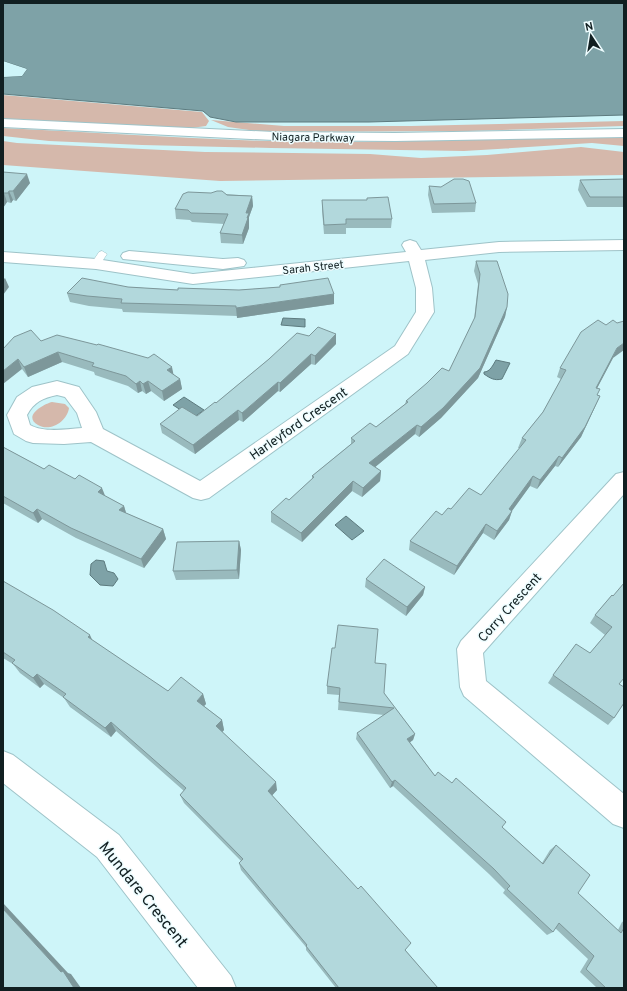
<svg xmlns="http://www.w3.org/2000/svg" width="627" height="991" viewBox="0 0 627 991" font-family="Overpass,sans-serif">
<style>
.green{fill:#d5b8ab}
.water{fill:#7ea2a7;stroke:#5d7b7f}
.pier{fill:#cef5f9}
.lines{fill:none;stroke-linecap:round;stroke-linejoin:round}
.service-casing{stroke:#9ec3c8;stroke-width:1}
.minor-casing{stroke:#9ec3c8;stroke-width:2}
.secondary-casing{stroke:#9ec3c8;stroke-width:2}
.service{fill:#fff;fill-rule:evenodd}
.minor{fill:#fff;fill-rule:evenodd}
.secondary{fill:#fff;fill-rule:evenodd}
.wall{fill:#99babd}
.shaded-wall{fill:#7d979a}
.building{fill:#b2d8dc;stroke:#7d979a}
.labels{text-anchor:middle;stroke-width:3;stroke-linejoin:round;paint-order:stroke}
.far-street-label{font-size:11px;fill:#111f21;stroke:#eefdff}
.street-label{font-size:13px;fill:#111f21;stroke:#eefdff}
.near-street-label{font-size:16px;fill:#111f21;stroke:#eefdff}
</style>
<rect width="100%" height="100%" fill="#cef5f9"/>
<path class="green" d="M3,95L202,112L209,121L206,126L184,129L3,119Z
M211,120L284,126H411L624,121V126L468,131L263,132L228,127Z
M3,128C108,133 213,141 318,142C420,142 522,138 624,135V146L592,143L464,151L271,148L142,145L49,141L3,136Z
M3,141L17,143L205,152L370,154L421,158L487,155L581,147L624,152V175L220,181L3,165Z
M52,402L65,404L69,408C67,422 50,432 38,425C22,416 44,404 52,402Z"/>
<path class="water" d="M3,3H624V115L369,122H236L210,117L203,111L3,94V77L22,76L27,69L3,61Z
M283,318L305,319V327L281,325Z
M496,360L510,363L502,379C494,381 490,378 484,374V372C490,372 493,365 496,360Z
M184,397L204,410L193,418L173,405Z
M346,516L364,531L352,540L335,525Z
M96,560L104,561L107,571L114,573L118,579L113,586L100,585L90,575L91,564Z"/>
<path class="pier" d="M3,61L27,69L22,76L3,77V75L21,74L24,70L5,64L13,67L15,69L10,73L3,74L4,71L9,72L12,69L3,65Z"/>
<g class="lines">
<defs>
<path id="service" d="M102,251L107,254L99,266H93L91,264L99,252Z"/>
<path id="minor" d="M410,240L416,242L421,250L499,242L624,240V250L499,252L425,260L432,288L434,312L408,354L209,498L201,500L193,498L91,442L64,444L33,443L26,441L14,434L7,415L17,397L32,387L57,381L79,387L96,412L103,429L200,481L395,346L416,312V288L409,261L193,284L96,269L3,262V252L96,259L193,274L406,252L402,245L404,242ZM57,395L65,397L77,413L82,428C66,429 44,433 30,425L27,415C34,402 43,398 57,395Z
M129,251L223,259L238,258L244,260L246,263L244,266L223,269L123,259L121,256L123,253Z
M624,472V494L483,653L486,681L624,794V828L613,824L464,696L460,687L457,649L461,641L616,474Z
M3,751L13,755L119,835L231,976L236,988H198L97,857L3,783Z"/>
<path id="secondary" d="M3,119L274,132L395,133L624,129V137L395,141L274,140L3,127Z"/>
</defs>
<use href="#service" class="service-casing"/>
<use href="#minor" class="minor-casing"/>
<use href="#secondary" class="secondary-casing"/>
<use href="#service" class="service"/>
<use href="#minor" class="minor"/>
<use href="#secondary" class="secondary"/>
</g>
<path class="wall" d="M3,172L30,183L16,201L13,200L11,203L7,202L3,208Z
M624,179V207H587L578,190L580,180Z
M429,186L476,203L475,212L432,213L428,195Z
M211,193L252,196L253,206L249,217V228L243,244L221,243L220,233L224,224L192,222L190,220L176,219L175,209Z
M367,198L392,219L391,228H346V234H324L322,210V200H367Z
M476,261L507,307L505,317L478,378L441,418L419,437L415,434L375,467L381,471L380,481L362,497L352,491L302,542L271,522V512L289,500L312,479V476L351,444V438L376,427L405,404L406,401L449,371L474,320L478,284L474,271Z
M280,285L334,294V304L237,318V316L123,312L122,309L89,306L70,302L67,293L128,287L178,290H239L280,287Z
M41,341L173,374L180,379L182,389L164,401L151,391L146,394L142,391L138,393L128,386L95,375L94,372L62,362L28,377L22,369L3,349Z
M336,344L315,365L311,364L280,392L278,391L243,422L239,420L195,454L162,433L160,424L197,416L216,403L269,359Z
M613,358L597,388V395L600,396L581,437L558,467L555,466L537,489L530,486L512,511L509,520L494,540L483,533L454,575L409,550L410,541L442,515L451,509L481,495L520,448H518L522,438L543,412L561,379L557,377L560,368Z
M3,447L44,469L105,496L124,506L126,513L163,529L166,539L144,568L76,538L42,519L38,523L3,503Z
M239,541L241,550L239,579L176,580L173,571Z
M366,579L425,587L423,595L406,616L365,587Z
M3,581L92,640L168,691L203,694L206,704L204,706L222,720L224,730L222,732L277,790L272,795L438,988H336L306,950V947L241,870L239,863L241,861L184,803L180,795L184,791L116,731L111,737L70,707L64,698L44,684L40,688L20,673L13,664L3,658Z
M612,595L619,684L614,718L608,725L548,683L553,675L590,653L605,635L590,623L595,615Z
M375,663L384,693L415,734L413,740L410,742L435,776L502,827L542,863L550,850L556,845L578,893L618,930L622,922L624,921V988H597L580,972L588,959L555,928L553,932L547,935L503,893L505,890L489,874L393,786L390,788L356,739L357,733L384,715L338,710L339,695L327,694V686Z"/>
<path class="shaded-wall" d="M27,174L30,183L16,201L13,191Z
M9,191L13,200L11,203L8,193Z
M4,193L7,202L3,208V194Z
M252,196L253,206L249,217V228L243,244L242,235L246,213Z
M5,278L9,287L3,295V280Z
M334,294V304L237,318L236,308Z
M507,307L505,317L478,378L441,418L419,437L421,427Z
M336,334V344L315,365V356Z
M624,343V350L613,358L592,398L596,388L617,348Z
M58,352L62,362L28,377L24,367Z
M311,354V364L280,392V383Z
M18,359L22,369L3,384V371Z
M172,367L174,377L167,370Z
M180,379L182,389L164,401L162,391Z
M140,381L142,391L138,393L136,384Z
M148,381L151,391L146,394L143,384Z
M278,382V391L243,422L242,413Z
M600,396L581,437L558,467L562,458Z
M238,410L239,420L195,454L193,445Z
M417,425L415,434L368,473L369,463Z
M559,456L555,466L537,489L540,480Z
M381,471L380,481L362,497L363,488Z
M533,476L530,486L506,519L509,509Z
M353,481L352,491L302,542L301,533Z
M102,488L106,498L98,492Z
M124,506L127,516L119,510Z
M37,509L42,519L38,523L33,513Z
M512,511L509,520L494,540L497,531Z
M486,524L483,533L454,575L457,566Z
M163,529L166,539L144,568L141,559Z
M239,541L241,550L239,579L237,570Z
M425,587L423,595L406,616L407,607Z
M90,635L95,646L88,637Z
M37,674L44,684L40,688L33,678Z
M203,694L206,704L200,710L197,701Z
M222,720L224,730L219,736L216,726Z
M111,722L116,731L111,737L105,728Z
M415,734L413,740L405,746L407,739Z
M395,780L393,786L390,788L392,782Z
M276,782L277,790L269,799L268,791Z
M3,903L68,973L71,974L81,988H74L61,972L3,909Z"/>
<path class="building" d="M3,172L27,174L13,191H9L8,193H4L3,194Z
M454,179H463L469,181L476,203L434,204L429,186L441,187Z
M624,179V197H590L580,180Z
M217,191H222L227,195L252,196L246,213H249L247,218H248L242,235L220,233L228,214L191,213L188,210L175,209L183,194L188,192L211,193Z
M388,197L392,219H346V224L324,225L322,200H367V198Z
M476,261H497L508,294L507,307L480,368L443,408L421,427L417,425L369,463L381,471L363,488L353,481L301,533L271,512L286,498L289,500L314,477L312,476L355,441L351,438L370,423L376,427L408,402L406,401L427,383L442,368L449,371L475,317L480,274Z
M82,278L128,287L178,290V288L239,290L280,287V285L328,278L334,294L236,308V306L121,303L122,299L87,296L67,293Z
M598,320L606,325L613,320L617,323L624,321V343L617,348L596,388L600,389L597,395L600,396L585,427L562,458L559,456L540,480L533,476L509,509L512,511L497,531L486,524L457,566L410,541L436,511L442,515L448,508L451,509L469,488L481,495L526,440L522,438L543,412L566,370L560,368L581,332Z
M318,327L336,334L315,356L311,354L280,383L278,382L242,413L238,410L193,445L160,424L182,407L197,416L215,402L216,403L269,359L297,333L309,336Z
M31,330L41,341L57,335L97,345L98,344L148,358L154,354L172,367L167,370L180,379L162,391L148,381L143,384L140,381L136,384L126,376L92,366L94,363L58,352L24,367L18,359L3,371V349L14,337Z
M3,447L44,469L49,465L75,479L79,475L102,488L98,492L124,506L119,510L163,529L141,559L71,528L37,509L33,513L3,496Z
M239,541L237,570L173,571L177,542Z
M384,559L425,587L407,607L366,579Z
M3,581L53,610L90,635L88,637L168,691L181,677L203,694L197,701L222,720L216,726L276,782L268,791L358,889L361,886L411,943L405,950L438,988H339L306,946L307,945L239,863L243,859L180,795L186,788L111,722L105,728L63,697L66,694L37,674L33,678L12,663L15,660L3,652Z
M624,583V678L619,684L624,687V703L614,718L553,675L576,644L590,653L612,627L595,615L612,595L613,596Z
M338,625L378,629L375,663L386,664L384,693L415,734L407,739L435,776L438,772L452,783L456,778L506,822L502,827L543,864L556,845L590,875L578,893L621,933L624,928V988H606L586,969L594,956L559,923L553,932L507,889L510,886L494,869L395,780L392,782L357,733L394,708L339,702L340,688L327,686L332,648H335Z
M3,909L61,972L63,971L74,988H3Z"/>
<g class="labels">
<g class="far-street-label">
<text transform="translate(313 137) rotate(1)" y="4">Niagara Parkway</text>
<text transform="translate(313 267) rotate(-6)" y="4">Sarah Street</text>
</g>
<g class="street-label">
<text transform="translate(298 423) rotate(-35)" y="5">Harleyford Crescent</text>
<text transform="translate(509 607) rotate(-48)" y="5">Corry Crescent</text>
</g>
<g class="near-street-label">
<text transform="translate(144 894) rotate(51)" y="6">Mundare Crescent</text>
</g>
</g>
<rect width="627" height="991" fill="none" stroke="#111f21" stroke-width="8"/>
<g transform="translate(591 36) rotate(348)" stroke="#eefdff" stroke-width="3" paint-order="stroke">
<path d="M0-3L7 15L0 10L-7 15Z" fill="#111f21"/>
<text y="-6" font-size="11" font-weight="bold" text-anchor="middle" fill="#111f21">N</text>
</g>
</svg>
